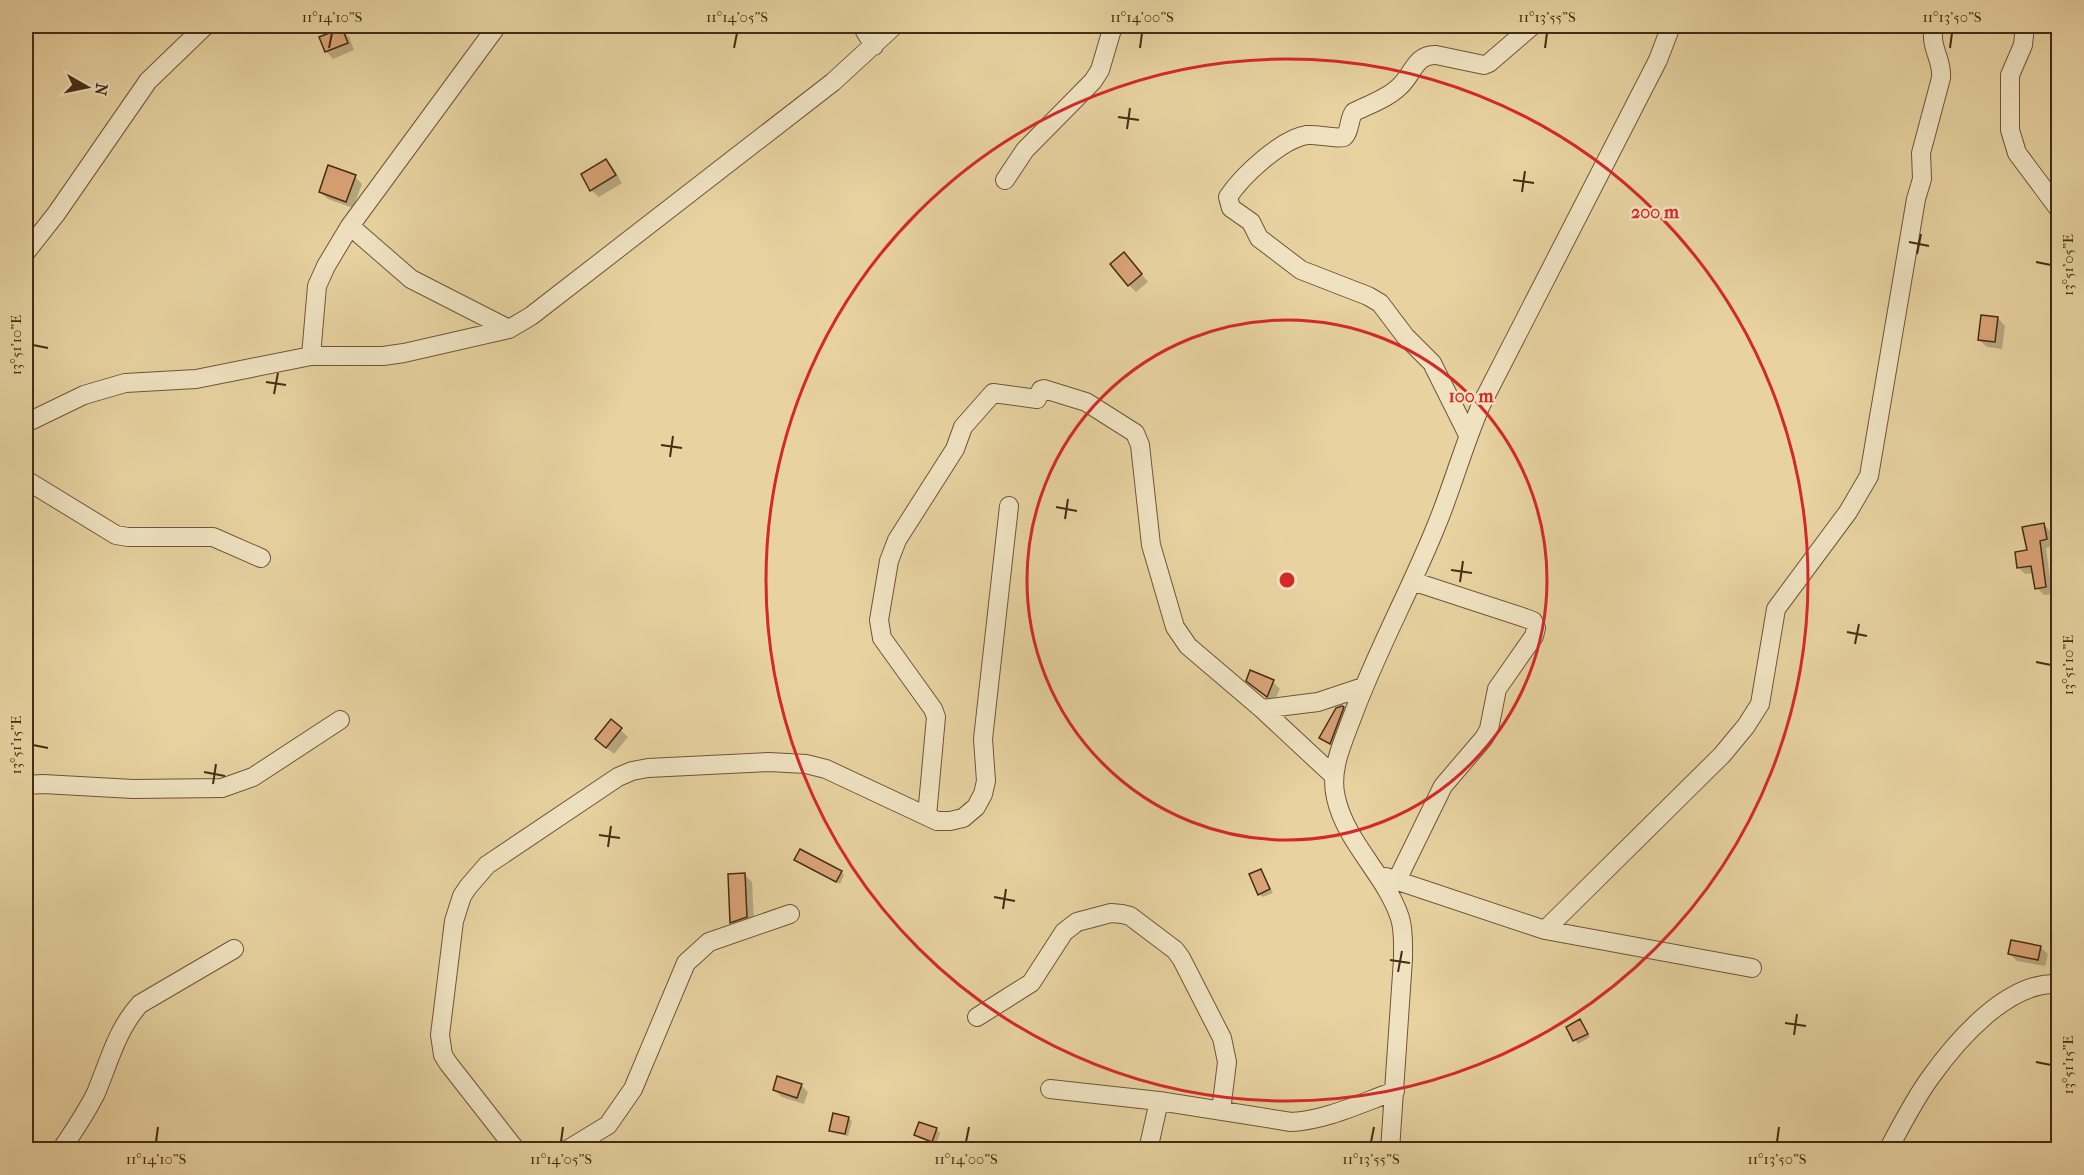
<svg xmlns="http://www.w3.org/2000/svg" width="2084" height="1175" viewBox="0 0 2084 1175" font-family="'IM FELL French Canon',serif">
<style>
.shadow{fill:#0003}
.building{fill:#d9a376;stroke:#452c14;stroke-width:1.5}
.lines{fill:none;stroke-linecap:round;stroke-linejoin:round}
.street-casing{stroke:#6e5637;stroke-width:20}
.street{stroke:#efe2c1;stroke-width:18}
.ticks{fill:none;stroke:#452c14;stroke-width:2}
.ring{fill:none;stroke:#d62828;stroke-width:3}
.centre{fill:#d62828;stroke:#efe2c1;stroke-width:3}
.ring-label{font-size:18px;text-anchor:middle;font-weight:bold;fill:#d62828;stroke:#efe2c1;stroke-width:5;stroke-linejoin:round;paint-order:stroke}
.neatline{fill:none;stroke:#452c14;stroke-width:2}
.ticks-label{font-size:15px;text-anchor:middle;fill:#452c14}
</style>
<rect width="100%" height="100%" fill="#e7d2a0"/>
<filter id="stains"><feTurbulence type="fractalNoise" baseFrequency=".00333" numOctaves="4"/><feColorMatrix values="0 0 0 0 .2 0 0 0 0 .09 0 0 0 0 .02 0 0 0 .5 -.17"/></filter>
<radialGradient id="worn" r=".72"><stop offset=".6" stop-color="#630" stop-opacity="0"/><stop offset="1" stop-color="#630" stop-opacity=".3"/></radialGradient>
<path class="shadow" d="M342,30L349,37L354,50L333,59L326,51Z
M606,161L613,168L622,183L599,197L591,190Z
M355,177L362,184L353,208L328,199L320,192Z
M1131,261L1148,282L1136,292L1129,285Z
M1998,318L2005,326L2002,349L1987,347L1979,340Z
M2043,524L2050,531L2053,546L2046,548L2052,594L2044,595L2037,588L2034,573L2025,574L2018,567L2029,552Z
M1273,682L1280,689L1273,703L1255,688Z
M1343,708L1350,716L1337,750L1321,738Z
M611,721L628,737L614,754L604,746Z
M799,863L841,872L844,875L840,884Z
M1261,870L1273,893L1263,897L1259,894Z
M745,875L752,882L754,924L739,929L732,922Z
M2040,947L2048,954L2045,966L2017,961L2010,954Z
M1580,1021L1590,1037L1578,1044L1568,1028Z
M801,1085L808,1092L804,1104L782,1097L774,1090Z
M848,1118L852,1121L848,1136L834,1133L831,1130Z
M920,1123L937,1130L940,1133L936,1144L919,1138L916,1134Z"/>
<path class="building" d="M342,28L348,43L325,52L319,37Z
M606,159L616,175L590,191L581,174Z
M328,165L356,175L346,202L319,192Z
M1124,252L1142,274L1128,286L1110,264Z
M1981,315L1998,317L1995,342L1978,340Z
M2044,523L2047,539L2040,541L2046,587L2035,589L2031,566L2017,568L2015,552L2027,550L2022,527Z
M1250,670L1274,680L1267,697L1246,681Z
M1342,706L1344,707L1330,744L1319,738L1336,708Z
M611,719L622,728L606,748L595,739Z
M800,849L842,871L836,882L794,860Z
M1261,869L1270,889L1258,895L1249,874Z
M745,873L747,917L730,923L728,874Z
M2011,940L2041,946L2038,960L2008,954Z
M1580,1019L1588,1034L1573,1041L1566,1027Z
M777,1076L802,1084L797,1098L773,1090Z
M833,1113L849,1117L845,1134L829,1131Z
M919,1122L937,1128L932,1142L914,1135Z"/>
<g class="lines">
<defs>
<path id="street" d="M862,26L874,46
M2025,26L2023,45L2010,75V130L2017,153L2058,208
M1005,180L1025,150L1093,81L1100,70L1113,26
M350,226L411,279L509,329
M26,252L56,214L148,81L205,26
M311,356L317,286L326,266L350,226L497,26
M26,423L84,395L125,383L196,379L311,356H383L404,353L509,329L531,316L833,82L894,26
M1468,435L1432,363L1405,336L1380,303L1368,296L1301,270L1259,238L1251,222L1231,208L1228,197C1242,176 1281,139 1307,135C1319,134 1332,139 1344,137C1351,130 1348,120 1354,112C1368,105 1388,98 1399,87C1413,75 1415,54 1436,55L1484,65L1489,63L1532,26
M26,480L116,535L128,537H213L261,558
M1262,709L1318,702L1363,687
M26,785L43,784L133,789L222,788L253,777L340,720
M927,816L936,717L933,709L882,638L879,620L889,561L897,540L955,449L963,427L993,393L1037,399L1041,390L1044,389L1086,402L1135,433L1140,445L1151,545L1175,627L1188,646L1262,709L1334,776
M1386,877L1545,930L1752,968
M1397,880L1443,786L1484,738L1489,729L1497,689L1534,636L1536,628L1533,621L1525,618L1412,581
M1545,930L1722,755L1746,726L1760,704L1776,609L1848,512L1869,476L1916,199L1922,179L1921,153L1941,78C1943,59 1929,48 1934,26
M977,1017L1031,983L1064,932L1077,922L1111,913L1122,914L1130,916L1175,950L1181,958L1222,1038L1227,1062L1221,1111
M1050,1089L1159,1101L1291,1122C1327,1120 1361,1103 1395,1091
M61,1150C74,1131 86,1113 96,1093C109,1062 117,1029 140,1004L234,949
M516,1150L448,1063L443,1055L440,1035L454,921L462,896L468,887L487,865L618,777L632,771L648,768L769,762L806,764L826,769L937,821H950L963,818L976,807L983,794L986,781L983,739L1009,506
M567,1150L608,1125L633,1089L686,963L709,942L790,914
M1148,1150L1159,1101
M1390,1150L1403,959C1403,945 1404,931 1400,918C1386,875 1346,843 1336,798C1329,770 1343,742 1353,715C1377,650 1411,589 1437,524C1453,485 1464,444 1481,405L1658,60L1671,26
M1888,1150C1901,1126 1914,1100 1930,1078C1957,1040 2008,981 2058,984"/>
</defs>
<use href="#street" class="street-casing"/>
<use href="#street" class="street"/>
</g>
<path class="ticks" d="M329,48L332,33M734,48L737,33M1140,48L1142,33M1545,48L1547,33M1950,48L1952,33M1118,117L1139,120M1127,129L1130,108M1513,180L1534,183M1522,192L1525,171M1909,242L1929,246M1917,254L1921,234M2036,262L2051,265M33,345L48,348M266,382L286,385M274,394L278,373M661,445L682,448M670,457L673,436M1056,507L1077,511M1065,519L1068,499M1451,570L1472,573M1460,582L1463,561M1847,632L1867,636M1855,644L1859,624M2036,662L2051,665M33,745L48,748M204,772L225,776M213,784L216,764M599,835L620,838M608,847L611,826M994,897L1015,901M1003,909L1006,889M1390,960L1410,963M1398,972L1402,951M1785,1023L1806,1026M1794,1035L1797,1014M2036,1062L2051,1065M156,1142L158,1127M561,1142L563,1127M966,1142L969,1127M1371,1142L1374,1127M1777,1142L1779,1127"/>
<g class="ring">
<circle cx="1287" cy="580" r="260"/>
<circle cx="1287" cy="580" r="521"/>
</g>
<circle cx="1287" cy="580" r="9" class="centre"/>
<g class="ring-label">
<text x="1655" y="218">200 m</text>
<text x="1471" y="402">100 m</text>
</g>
<rect width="2084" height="1175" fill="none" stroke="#e7d2a0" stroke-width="66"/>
<g transform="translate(87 87) rotate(99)" stroke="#efe2c1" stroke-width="4.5" paint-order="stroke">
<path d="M0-4.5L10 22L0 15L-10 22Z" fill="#452c14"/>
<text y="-9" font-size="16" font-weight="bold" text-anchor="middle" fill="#452c14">N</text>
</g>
<rect x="33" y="33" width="2018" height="1109" class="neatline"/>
<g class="ticks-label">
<text x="332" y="22">11°14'10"S</text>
<text x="737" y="22">11°14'05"S</text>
<text x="1142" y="22">11°14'00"S</text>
<text x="1547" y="22">11°13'55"S</text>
<text x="1952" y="22">11°13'50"S</text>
<text transform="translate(2068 265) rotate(-90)" y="5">13°51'05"E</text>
<text transform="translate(16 345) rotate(-90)" y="5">13°51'10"E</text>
<text transform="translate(2068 665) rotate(-90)" y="5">13°51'10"E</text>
<text transform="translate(16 745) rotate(-90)" y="5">13°51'15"E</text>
<text transform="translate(2068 1065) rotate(-90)" y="5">13°51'15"E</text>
<text x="156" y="1164">11°14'10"S</text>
<text x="561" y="1164">11°14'05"S</text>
<text x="966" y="1164">11°14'00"S</text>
<text x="1371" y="1164">11°13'55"S</text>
<text x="1777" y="1164">11°13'50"S</text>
</g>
<rect width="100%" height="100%" filter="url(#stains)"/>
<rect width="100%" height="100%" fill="url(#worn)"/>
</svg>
